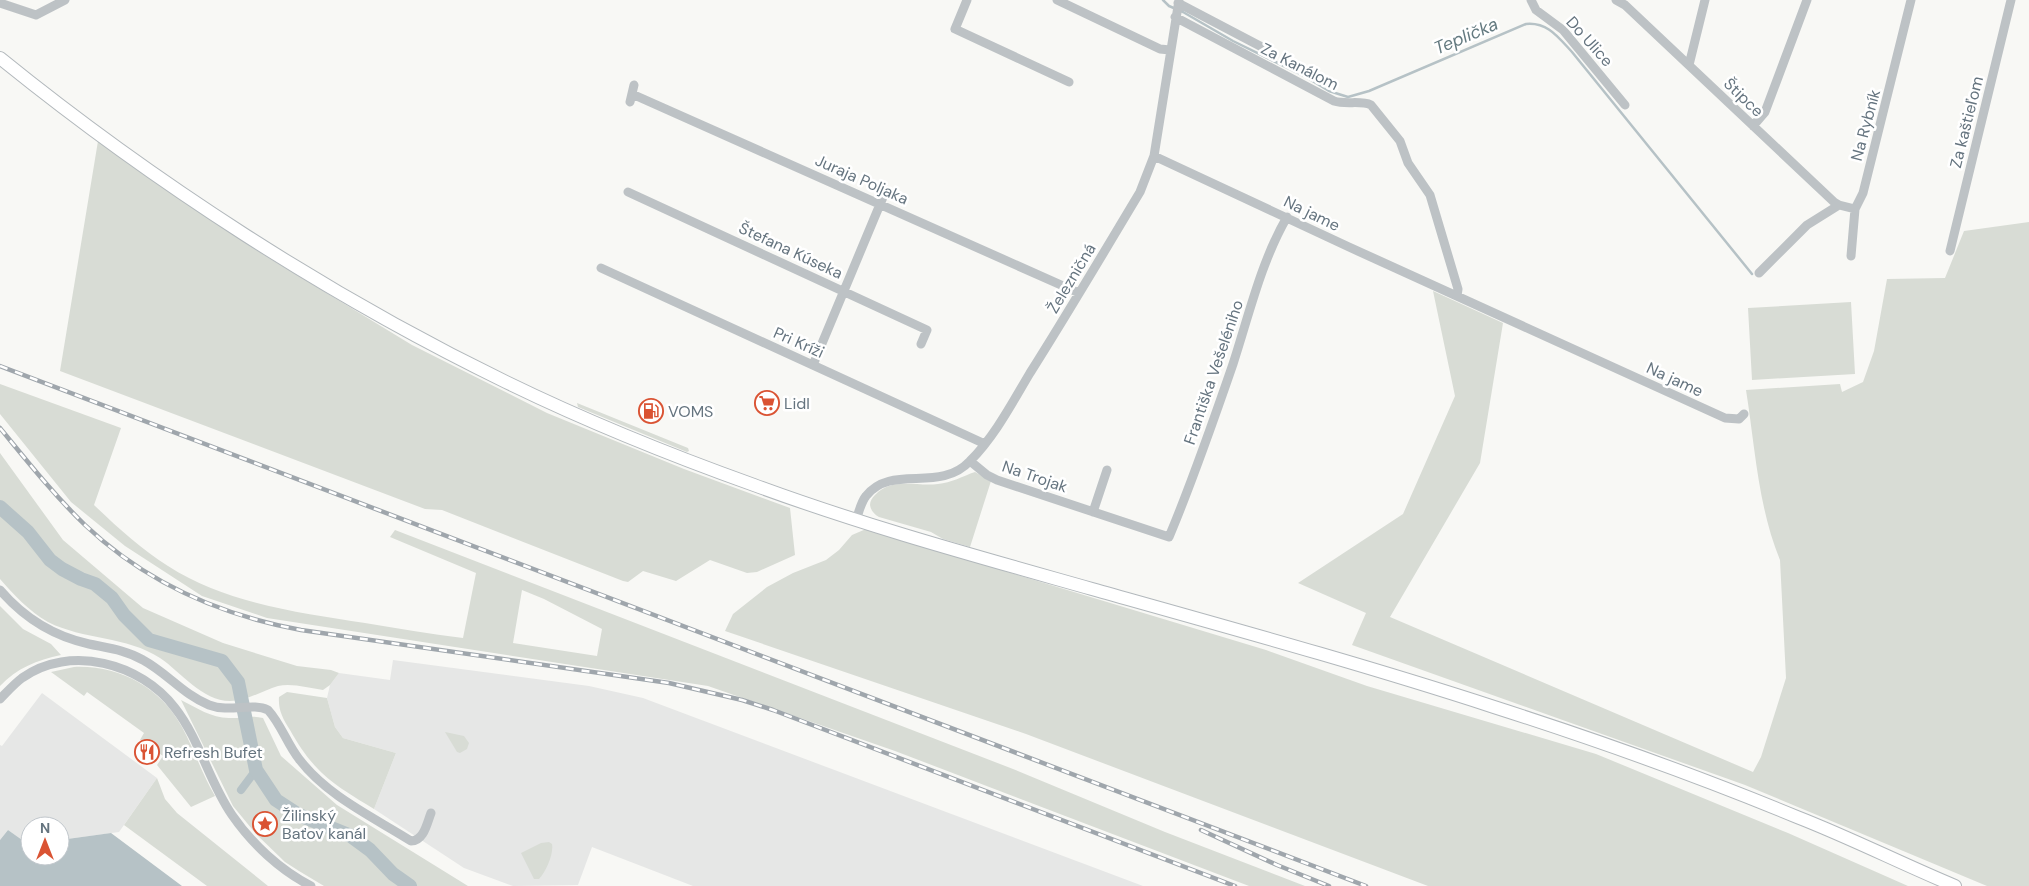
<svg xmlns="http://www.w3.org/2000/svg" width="2029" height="886" viewBox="0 0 2029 886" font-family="'DM Sans',sans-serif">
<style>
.built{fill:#e6e7e6}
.green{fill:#d8dcd5;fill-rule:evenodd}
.water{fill:#b6c2c6}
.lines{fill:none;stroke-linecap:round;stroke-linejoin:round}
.stream{stroke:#b6c2c6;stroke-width:2.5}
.canal{stroke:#b6c2c6;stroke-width:8}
.river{stroke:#b6c2c6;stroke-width:14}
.secondary-casing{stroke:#b2b8bc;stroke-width:14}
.street{stroke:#bdc2c5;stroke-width:9}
.secondary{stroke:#fff;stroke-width:12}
.rail-casing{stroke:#9fa6ac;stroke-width:4.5}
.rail{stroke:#fff;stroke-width:2.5;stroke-dasharray:8;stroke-linecap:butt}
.labels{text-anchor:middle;stroke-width:5;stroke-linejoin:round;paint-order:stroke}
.street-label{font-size:16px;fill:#65747f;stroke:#fff}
.poi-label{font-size:16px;fill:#65747f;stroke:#fff;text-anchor:start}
.water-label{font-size:18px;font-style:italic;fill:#647a80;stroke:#fff}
</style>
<rect width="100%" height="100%" fill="#f8f8f5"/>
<path class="built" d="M393,660L589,686L643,698L1143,886H693L592,847L578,885L513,886L464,868L374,809L396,753L343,738L335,727L327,698L330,685L339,673L390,680Z
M42,693L157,778L119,832L60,840V826H30V843L22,841L8,830L0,840V745L2,746Z"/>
<path class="green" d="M98,141L256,250L412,345L547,413L684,469L790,508L795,555L757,572L747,573L710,560L676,581L643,571L628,582L623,581L442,510L425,509L60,371Z
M2029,222V886H1987L1745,785L1352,645L1366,613L1298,583L1403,514L1455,396L1433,291L1503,323L1480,463L1390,617L1753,772L1761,757L1786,678L1780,560C1758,507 1755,446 1746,390L1840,384L1842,392L1863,382L1874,351L1887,279L1945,278L1964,231Z
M1851,302L1855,374L1752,380L1748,308Z
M0,384L121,428L94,505C117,527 141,549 168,566C225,603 299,613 365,623C397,628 430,634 463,638L476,573L390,537L395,530L1013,769L1165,832L1305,886H1249L895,751L708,686L267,618L202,596L125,546L71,502L0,414ZM522,590L544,599L602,629L597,656L513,643Z
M577,403L688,448L689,451L687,452L578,407Z
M0,453L63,540L143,608L223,643L297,666L331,670L339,673L330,685L323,690C309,688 292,683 278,686C262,691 246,701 230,701C202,701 181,672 160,658C127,636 83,640 48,622C29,611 14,595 0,579Z
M975,472L991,481L970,547L943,539L931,532L879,517C874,514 871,511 870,505C870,501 872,498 875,495C892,477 917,487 938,484C951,483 963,476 975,472Z
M866,529L1266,650L1367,686L1596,754L1788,833L1908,886H1428L1026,734L725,631L733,614L767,587L793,573L826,560L839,550L852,535Z
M0,606L23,629L51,644L61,655C37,660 17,668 0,686Z
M74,667C119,665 160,687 182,727C194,749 202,774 215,796L191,807L157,765L163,756L140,740L144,733L87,692L84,696L51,672Z
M287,692L327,698L335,727L343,738L396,753L374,809C333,784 314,773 290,730C283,719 278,710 279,697Z
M181,700C197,708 213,719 231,718C243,718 251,715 263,718L281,756L337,805L468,886H324L299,871L285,862L256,834L233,806Z
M445,732L464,736L469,743L467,749L460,753L457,752Z
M157,778L165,799L177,813L268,886H207L124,825Z
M549,842L552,844C554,853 546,872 539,879H534L521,853L541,843Z"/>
<path class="water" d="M8,830L22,840L30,843V856H60V840L111,833L182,886H0V840Z"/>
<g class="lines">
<path class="stream" d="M1163,0L1169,6L1183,12L1233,41L1306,77L1329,91L1348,97L1369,91L1526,24C1548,22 1558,37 1572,52L1752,274"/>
<path class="canal" d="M241,790L256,770"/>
<path class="river" d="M0,507L28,532L50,560L62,569L81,579L95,584L112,598L124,615L149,640L222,661L238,682L256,770L276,800L299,815L351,836L370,850L393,874L410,886"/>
<defs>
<path id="secondary" d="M0,58C153,182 329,296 506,382C586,421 670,455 754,485C865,526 979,557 1092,589C1227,627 1362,664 1494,707C1597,740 1698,776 1797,817C1851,838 1902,864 1955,886"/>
</defs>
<use href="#secondary" class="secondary-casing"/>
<path class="street" d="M967,0L955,29L1069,82
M1057,0L1160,49L1170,50
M1531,0L1536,10L1563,30L1625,105
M1616,0L1625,5L1834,202L1839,205L1855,209
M0,3L36,15L65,0
M1178,3L1260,46
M1175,17L1334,101C1346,105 1361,100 1371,105L1400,141L1408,163L1430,195L1458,289L1457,296
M1689,65L1705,0
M632,94L1079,293
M630,102L634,85
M1753,126L1765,112L1807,0
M1154,156L1349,247L1725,418L1739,419L1744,414
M628,192L927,330L921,344
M1950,251L2011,0
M1851,256L1855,209L1863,193L1911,0
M601,268L985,444
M1759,273L1807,225L1839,205
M813,365L886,190
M970,461L987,475L997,480L1169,537C1193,480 1213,422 1233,364C1249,315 1261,262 1287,217
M1093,512L1107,470
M856,520C859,512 861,502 866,496C892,463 939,494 970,461C995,436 1012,403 1030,373C1068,313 1104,252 1140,192L1154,156L1179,0
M0,590C24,618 52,636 89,644C108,648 126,650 143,660C167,673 184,695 209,705C230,713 252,702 268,710C281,724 287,744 299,759C327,796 373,817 411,841C424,841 427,823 431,813
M0,699C7,692 14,684 22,678C70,644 141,663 175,708C200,740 209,782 232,815C252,844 280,870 311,886"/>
<use href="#secondary" class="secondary"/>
<defs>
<path id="rail" d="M0,366L1366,886
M0,428C27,461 54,495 85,525C145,582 220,615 301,630L669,683L742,700L773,710L1235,886
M1201,830L1277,865L1329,886"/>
</defs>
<use href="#rail" class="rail-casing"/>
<use href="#rail" class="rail"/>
</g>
<defs>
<symbol id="supermarket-ring" viewBox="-11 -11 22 22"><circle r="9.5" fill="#fff" stroke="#da5333" stroke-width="1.5"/><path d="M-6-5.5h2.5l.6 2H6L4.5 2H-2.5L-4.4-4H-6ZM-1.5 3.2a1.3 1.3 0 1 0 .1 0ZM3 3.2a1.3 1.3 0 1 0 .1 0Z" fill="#da5333"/></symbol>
<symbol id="fuel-ring" viewBox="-11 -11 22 22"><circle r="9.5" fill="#fff" stroke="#da5333" stroke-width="1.5"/><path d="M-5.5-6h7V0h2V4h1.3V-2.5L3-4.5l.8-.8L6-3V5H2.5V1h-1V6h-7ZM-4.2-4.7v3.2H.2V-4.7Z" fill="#da5333"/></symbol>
<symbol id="restaurant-ring" viewBox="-11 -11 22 22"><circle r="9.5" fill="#fff" stroke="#da5333" stroke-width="1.5"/><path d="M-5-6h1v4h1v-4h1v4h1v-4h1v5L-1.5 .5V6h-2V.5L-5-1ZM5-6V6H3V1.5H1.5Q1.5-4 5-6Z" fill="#da5333"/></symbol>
<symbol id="sight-ring" viewBox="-11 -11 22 22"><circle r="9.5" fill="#fff" stroke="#da5333" stroke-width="1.5"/><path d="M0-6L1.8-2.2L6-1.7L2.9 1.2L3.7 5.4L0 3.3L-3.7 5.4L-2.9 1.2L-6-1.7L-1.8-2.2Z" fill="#da5333"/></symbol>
</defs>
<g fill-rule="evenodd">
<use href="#supermarket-ring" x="753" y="389" width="28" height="28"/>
<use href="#fuel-ring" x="637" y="397" width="28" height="28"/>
<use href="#restaurant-ring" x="133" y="738" width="28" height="28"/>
<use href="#sight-ring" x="251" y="810" width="28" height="28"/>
</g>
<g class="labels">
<g class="street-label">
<text transform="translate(1590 41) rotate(48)" y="6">Do Ulice</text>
<text transform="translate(1300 66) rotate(27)" y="6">Za Kanálom</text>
<text transform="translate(1744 97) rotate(44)" y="6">Štipce</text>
<text transform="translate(1966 122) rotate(-76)" y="6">Za kaštieľom</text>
<text transform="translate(1865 125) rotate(-75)" y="6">Na Rybník</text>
<text transform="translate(862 179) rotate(24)" y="6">Juraja Poljaka</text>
<text transform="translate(1312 213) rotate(26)" y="6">Na jame</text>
<text transform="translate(791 250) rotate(25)" y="6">Štefana Kúseka</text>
<text transform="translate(1071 278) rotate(-59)" y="6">Železničná</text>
<text transform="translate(799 342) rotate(24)" y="6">Pri Kríži</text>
<text transform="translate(1213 372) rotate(-71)" y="6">Františka Vešeléniho</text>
<text transform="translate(1675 379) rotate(25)" y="6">Na jame</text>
<text transform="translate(1035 476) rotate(19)" y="6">Na Trojak</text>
</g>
<g class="poi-label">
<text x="784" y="409">Lidl</text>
<text x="668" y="417">VOMS</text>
<text x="164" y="758">Refresh Bufet</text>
<text x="282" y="821">Žilinský<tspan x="282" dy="18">Baťov kanál</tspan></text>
</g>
<g class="water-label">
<text transform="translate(1466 36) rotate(-23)" y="6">Teplička</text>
</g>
</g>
<g transform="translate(45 841)"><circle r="24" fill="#ffffff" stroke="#c1c7cc"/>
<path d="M0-4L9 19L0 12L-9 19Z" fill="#da5333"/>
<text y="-8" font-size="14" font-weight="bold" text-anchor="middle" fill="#65747f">N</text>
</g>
</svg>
